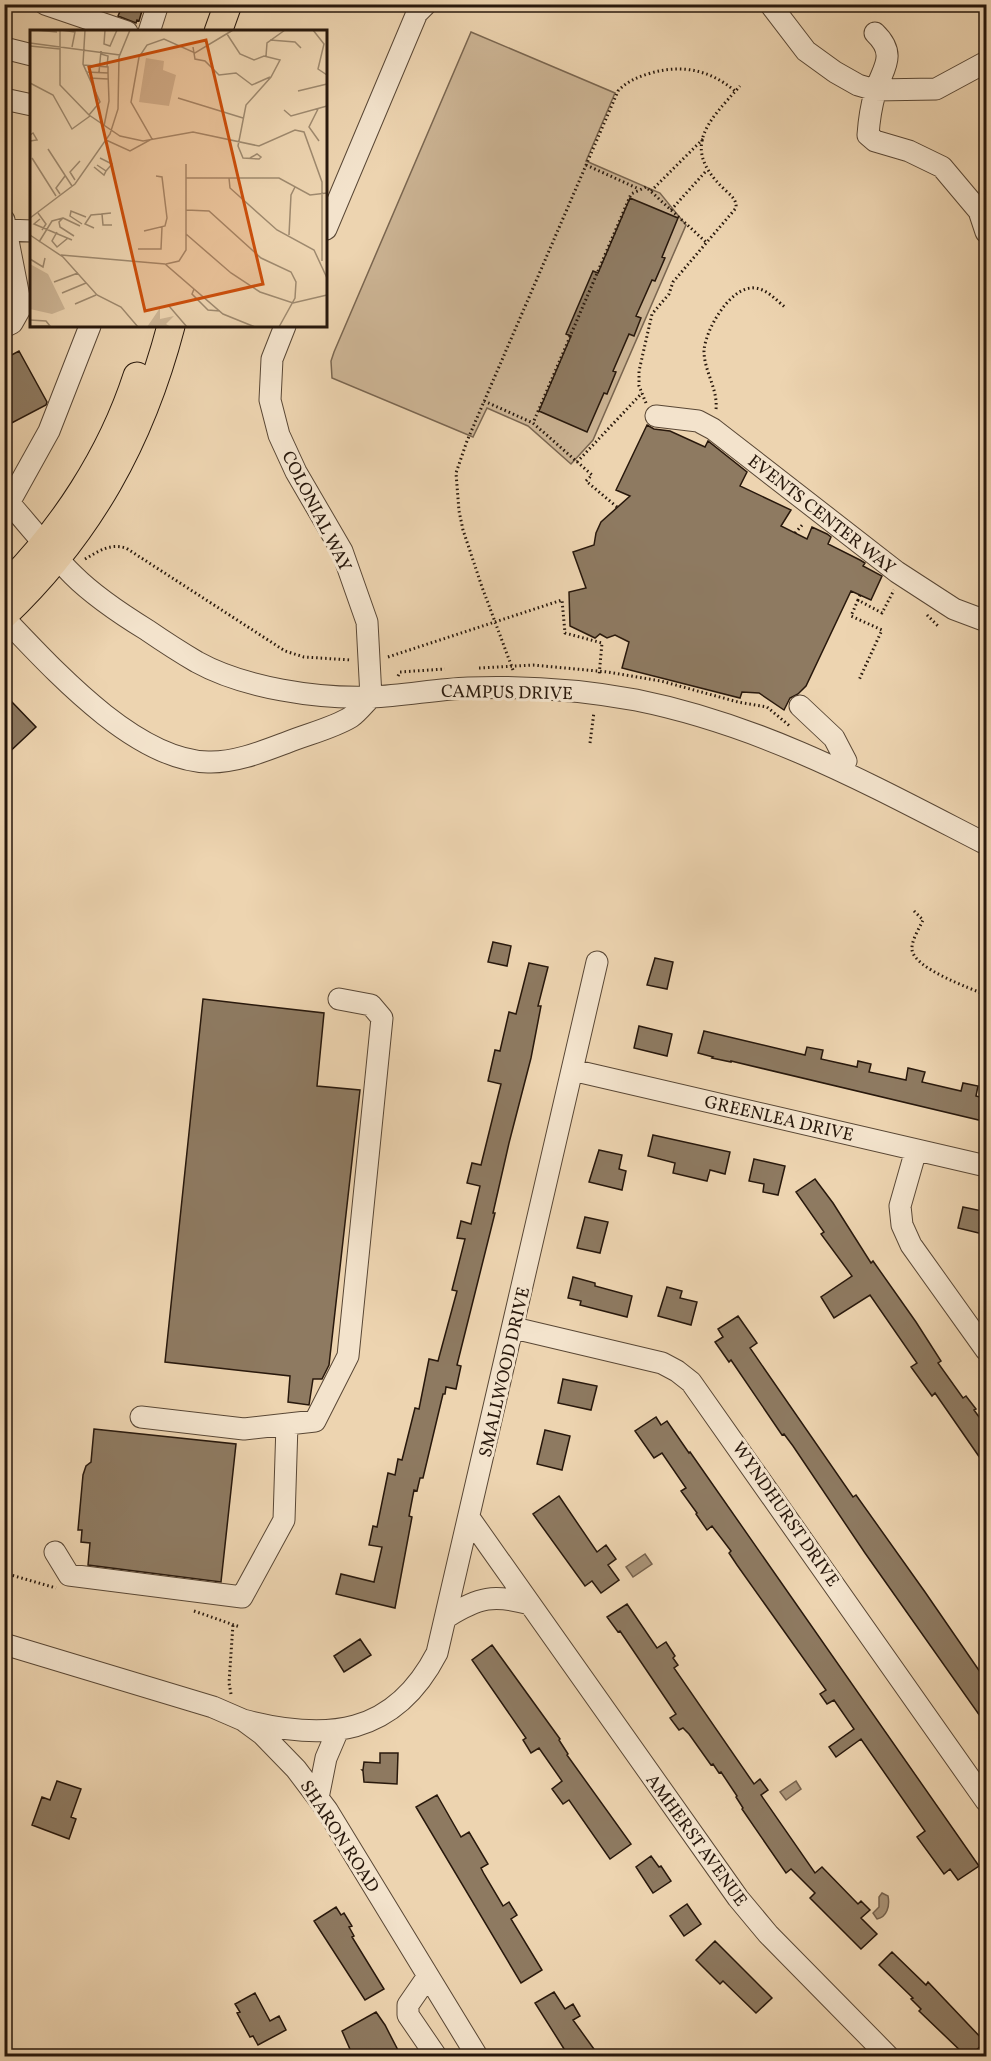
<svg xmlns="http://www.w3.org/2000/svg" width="991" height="2061" viewBox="0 0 991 2061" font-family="Vollkorn,serif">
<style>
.green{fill:#ccb494;stroke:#7a6650;stroke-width:1.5}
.water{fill:#aa9478;stroke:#76624d;stroke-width:1.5}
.building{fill:#8e7a61;stroke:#28180c;stroke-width:1.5}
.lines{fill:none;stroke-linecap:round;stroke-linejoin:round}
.minor-casing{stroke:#594735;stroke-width:23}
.major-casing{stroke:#28180c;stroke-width:29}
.path{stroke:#28180c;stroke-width:3;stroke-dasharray:1.5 3;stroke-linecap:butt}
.minor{stroke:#f3e3cc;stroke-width:21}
.major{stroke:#edd4b0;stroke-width:27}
.labels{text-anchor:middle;stroke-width:6;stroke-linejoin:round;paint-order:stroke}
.street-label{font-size:18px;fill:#28180c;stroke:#f3e3cc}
.inset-road{fill:none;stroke:#9e896e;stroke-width:1.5}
.view{fill:#cb4f0c;fill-opacity:0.15;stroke:#cb4f0c;stroke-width:3}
.inset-edge{fill:none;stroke:#28180c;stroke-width:3}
</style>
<rect width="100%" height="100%" fill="#edd4b0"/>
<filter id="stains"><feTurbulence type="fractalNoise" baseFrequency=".00333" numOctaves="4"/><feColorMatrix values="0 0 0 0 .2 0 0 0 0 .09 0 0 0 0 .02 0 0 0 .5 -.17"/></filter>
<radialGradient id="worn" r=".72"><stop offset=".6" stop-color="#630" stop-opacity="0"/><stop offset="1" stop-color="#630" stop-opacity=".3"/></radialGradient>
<path class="green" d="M471,32L615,93L586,161L660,193L686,225L593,440L571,464L528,426L487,408L473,437L332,378L331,361L334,352Z"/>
<path class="water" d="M645,1554L652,1564L633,1577L626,1567Z
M796,1781L801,1789L786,1800L780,1792Z
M882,1893L888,1896C890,1906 887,1917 877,1919L873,1913L879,1907V1897Z"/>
<path class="building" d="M123,4H144L139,21L137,20L136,23L118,16Z
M630,198L678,218L662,257L665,258L655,281L652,280L636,316L641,318L634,336L629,334L613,371L616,372L607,394L604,393L587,432L539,411L571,336L566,334L593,271L598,273Z
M19,351L47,402L46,405L4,427V359Z
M647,425L654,429L670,431L705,447L708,441L747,472L740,486L791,510L781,526L807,539L812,527L827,534L831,537L828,544L860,560L865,563L863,566L882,576L871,600L851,591L806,686L798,694L790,698L784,710L759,693L742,692L740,698L622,668L629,642L615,635L607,638L600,634L595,638L570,626L569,592L586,588L573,552L594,545L596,533L601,522L630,496L616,490Z
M11,701L36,727L4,757V707Z
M493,942L511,946L507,966L488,962Z
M655,958L673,962L667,989L647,985Z
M529,963L548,967L538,1006H541L531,1058L509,1143L493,1213H495L457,1365L461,1366L456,1389L446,1387L445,1394H443L423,1478H420L417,1491L414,1490L409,1516L412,1517L395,1608L336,1594L341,1574L374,1582L382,1547L369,1545L373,1526L377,1527L388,1473L395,1475L398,1459L402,1460L415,1408L419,1409L429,1359L438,1361L457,1291L452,1290L465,1239L457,1238L461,1221L471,1224L480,1186L467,1183L472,1163L481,1165L501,1084L488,1081L495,1050L500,1051L509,1012L516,1014Z
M203,999L324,1013L317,1086L360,1090L329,1365L322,1379H313L309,1405L288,1402L290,1376L165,1362Z
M639,1026L672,1034L667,1056L634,1048Z
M704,1031L805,1055L807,1047L823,1050L821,1059L857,1067L858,1061L871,1064L869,1072L906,1080L908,1068L925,1072L922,1082L961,1091L963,1083L978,1086L976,1096L987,1099V1122L731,1061V1062L712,1058L713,1057L698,1053Z
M653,1135L730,1152L725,1174L710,1170L707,1181L673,1173L675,1163L648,1156Z
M599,1150L622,1155L619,1169L626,1171L622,1190L589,1182Z
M754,1159L785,1166L778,1195L763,1192L764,1184L749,1181Z
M815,1179L833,1203L871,1263L873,1261L916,1322L941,1361L938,1363L963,1398L966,1396L976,1409L974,1410L987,1428V1468L935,1393L932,1396L911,1367L917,1363L870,1295L834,1318L821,1297L852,1276L821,1234L824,1232L796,1192Z
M963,1207L987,1212V1235L958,1228Z
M585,1217L608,1222L600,1253L577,1248Z
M573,1277L595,1283V1286L632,1296L627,1317L580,1305L581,1301L568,1298Z
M667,1287L682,1291L680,1298L697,1302L691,1325L658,1316Z
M738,1316L757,1343L750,1348L853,1497L856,1495L925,1592L987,1682V1726L865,1553L793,1446L784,1434L782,1435L731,1360L729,1362L715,1342L723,1337L718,1329Z
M563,1379L597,1386L591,1410L558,1403Z
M656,1417L661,1425L667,1421L689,1453L690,1452L979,1866L958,1880L950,1869L944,1874L917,1837L925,1831L861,1739L836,1757L829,1747L854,1729L834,1700L827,1704L820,1694L826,1690L737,1565L729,1553L731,1551L712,1526L707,1530L696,1514L697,1513L681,1491L686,1488L662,1453L654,1458L635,1431Z
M94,1429L236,1444L221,1582L88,1565L90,1543L81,1542L82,1530H78L83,1475L86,1466L91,1462Z
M545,1430L570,1436L562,1470L537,1464Z
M559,1496L597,1552L606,1545L616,1559L608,1565L619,1580L601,1593L592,1581L585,1586L533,1514Z
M627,1604L657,1648L666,1642L675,1656L673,1658L678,1665L674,1668L754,1784L760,1779L768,1790L761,1795L815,1873L822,1867L858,1904L861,1901L870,1910L861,1918L877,1934L861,1949L810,1898L815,1893L791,1869L786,1873L742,1809L743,1808L736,1797L737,1796L721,1772L719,1773L713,1764L711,1765L689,1734L683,1728L679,1730L670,1718L676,1714L670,1705L620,1631L618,1632L607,1617Z
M360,1639L371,1655L344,1672L334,1656Z
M492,1645L560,1739L559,1740L568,1754L567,1755L631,1844L610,1859L569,1800L563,1804L552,1789L562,1781L539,1748L531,1753L523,1740L526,1738L472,1660Z
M380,1753H398L397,1784L364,1782L363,1771L362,1770H363L364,1762L380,1763Z
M57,1781L81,1789L71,1817L76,1819L69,1839L32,1825L42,1797L50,1800Z
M437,1795L461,1837L469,1832L488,1864L481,1868L484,1874L503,1906L509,1902L517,1915L511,1919L542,1970L521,1983L416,1807Z
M651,1856L659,1867L661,1866L671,1881L653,1893L636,1867Z
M687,1904L701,1924L684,1936L670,1916Z
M336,1907L341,1915L344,1913L352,1926L349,1927L354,1936L352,1937L384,1989L365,2000L314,1921Z
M715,1941L772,1998L756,2013L723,1981L720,1984L696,1960Z
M892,1952L926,1985L928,1982L985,2042L970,2056H966L919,2011L921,2009L911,1999L913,1998L879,1965Z
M554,1992L565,2009L573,2004L580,2016L573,2020L599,2056H569L566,2052L535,2003Z
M255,1993L270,2021L279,2016L286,2030L258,2045L253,2036L250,2037L237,2013L240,2012L235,2004Z
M376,2012L385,2025L401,2056H353L342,2031Z"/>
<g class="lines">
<defs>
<path id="minor" d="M45,4L127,32
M770,4L806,51L835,72L858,85L875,90L936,89L986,62
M149,32L158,4
M875,33C899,56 881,70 875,93C871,107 869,121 868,135L875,141L909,151L942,167L979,211L986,232
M4,48L32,55
M4,99L32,105
M4,220L21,307L12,323L4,327
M326,229L417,13L426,4
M7,230L32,231
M656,416L698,421L713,429L897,572L954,609L986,621
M4,497C27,523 49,551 73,575C94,596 121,614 147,630C163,641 180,652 197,662C244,688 318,699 371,697C404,696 436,689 468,688C524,686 581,690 636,700C765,726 871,785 986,844
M9,503L49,431L90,326
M4,618C53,669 134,760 208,762C235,763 264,751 288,742C308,734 333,728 351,717C358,712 365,703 371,697L367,622L342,551L296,472L279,435L270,400L272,359L285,326
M800,706L834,738L846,761L841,770
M572,1070L986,1166
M916,1150L900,1206L902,1225L911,1245L986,1350
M514,1328L662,1363L677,1371L691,1382L986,1801
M141,1417L244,1429L315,1421L348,1356L382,1018L371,1005L339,999
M470,1519L738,1898L768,1934L888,2056
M55,1552L69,1575L242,1597L284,1520L287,1424
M447,1617C479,1597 494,1594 530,1604
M4,1644L213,1707L243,1720L262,1734L296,1769L327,1810L477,2056
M243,1720C327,1742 394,1736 437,1653L597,962
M318,1798L326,1758L338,1730
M428,1976L408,2005V2015L436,2056"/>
<path id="major" d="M218,32L228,4
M4,588C63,529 111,456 137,376
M4,615C90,533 141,440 171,326"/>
</defs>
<use href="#minor" class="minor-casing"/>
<use href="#major" class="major-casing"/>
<path class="path" d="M586,165L639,189
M651,191L703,139
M671,210L707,170
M484,401L533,423
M646,403L639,386V371L652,314L669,294L673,282L736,208C737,199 730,195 724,189C680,147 708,122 740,86
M716,409C718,389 704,371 704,351C705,330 731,285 755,288C767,289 777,301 786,308
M577,462L642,393
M617,507L586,481L592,475L533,423L631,194L646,187L707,243
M795,533L804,523
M85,559C99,551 110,543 126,548L285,651L304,657L351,660
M860,595L858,600L882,613L894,590
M858,600L851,616L882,630L859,680
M927,615L939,627
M388,657L562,600L565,633L602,643L599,676
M479,668L533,665L608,672L661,681L738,702L767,707L791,727
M513,670L482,587L463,530L459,511L456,473L467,441L618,91C627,81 638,77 651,73C682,64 710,70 735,91
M398,676L400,672L445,669
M590,743L594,712
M914,911L923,920C919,929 911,941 912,950C915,969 970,988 986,995
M4,1573L56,1588
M194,1611L240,1627
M231,1694L229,1683L233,1624"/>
<use href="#minor" class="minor"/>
<use href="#major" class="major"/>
</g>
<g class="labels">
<g class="street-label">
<text transform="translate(317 511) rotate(63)" y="6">COLONIAL WAY</text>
<text transform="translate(822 514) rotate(38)" y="6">EVENTS CENTER WAY</text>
<text transform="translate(507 692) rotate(1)" y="6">CAMPUS DRIVE</text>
<text transform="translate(779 1118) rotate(13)" y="6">GREENLEA DRIVE</text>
<text transform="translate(504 1372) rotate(-77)" y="6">SMALLWOOD DRIVE</text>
<text transform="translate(786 1514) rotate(55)" y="6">WYNDHURST DRIVE</text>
<text transform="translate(340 1836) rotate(57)" y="6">SHARON ROAD</text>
<text transform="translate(697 1840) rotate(54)" y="6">AMHERST AVENUE</text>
</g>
</g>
<g transform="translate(30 30)">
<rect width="297" height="297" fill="#edd4b0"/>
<path d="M116,28L134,31L133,40L146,45L139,76L109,72ZM0,234L18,244L35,279L22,284L0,279ZM130,278V289L144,286L136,294L141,297H117Z" fill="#ccb494"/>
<path class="inset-road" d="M6,0L27,2M30,0V55L59,85L90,106L113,111L163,102L229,116L265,100L274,102L292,152V231M31,0L45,2L42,17M55,0L53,34L70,72L59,85M75,0L74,14L80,16L87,0M283,0L294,14L288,39L297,45M197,4L210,24L224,30L234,26L250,30L241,47L216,75L208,116L213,128L229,129L231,127L227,124L220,128M240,10L265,12L271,18M0,13L90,25M0,16L30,19M163,17L165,29L175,31L189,45L206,43L222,55L240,47M71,24L78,26L77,37M236,26L237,13L255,0M53,35L78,37V43M56,42L78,43L79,71L74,96M69,42L71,21M59,48L78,49M0,53L23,65L42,99L60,86M268,61L297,54M148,68L213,88M288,79L279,97L289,111M254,80L261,86L297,76M0,105L3,103L7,110L0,111M76,110L100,121L122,109L101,72L109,27L117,15L134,9L165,23L203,0M18,119L42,156M2,128L26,166M70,128L82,134L76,141M64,137L74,145L76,141L67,135M156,148H249L280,165L297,163M199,148L200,158L247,200L284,220L297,248M45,150L40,142L50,131M30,164L26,158L35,146M156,180L179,181L231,228L261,242L266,252L265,268L249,297M8,183L16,194L12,200M81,183L72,184L73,195H82M0,188L45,154L80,104L88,79L89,27L100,0M10,189L4,194L42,210M52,194L40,186L41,181L56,187M64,198L55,194L61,185L72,184M114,201L135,196L137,188L132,147L126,146M27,202L22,211L27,217L38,208M156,204L201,243L230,262L263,273L297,265M0,205L33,227L67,265L91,277L108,297M259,205L261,165L265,157M44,206L30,197L29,192L33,188L50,196M9,212L22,191L33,188M108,219H131L132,197M31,225L135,234L193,284L225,297M0,229L13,237L15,228M136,234L149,231L156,220V134M24,252L48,243M164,259L162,264L178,280L190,281M32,263L56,253M45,274L66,265M139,276L157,297M0,290L16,291L20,296H1"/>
<path class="view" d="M176,10L233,254L115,281L59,37Z"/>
<rect width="297" height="297" class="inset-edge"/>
</g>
<rect width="991" height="2061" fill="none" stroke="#edd4b0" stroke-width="24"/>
<rect x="6" y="6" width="979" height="2049" fill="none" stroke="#28180c" stroke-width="3"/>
<rect x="12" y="12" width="967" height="2037" fill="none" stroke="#28180c" stroke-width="1.5"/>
<rect width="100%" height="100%" filter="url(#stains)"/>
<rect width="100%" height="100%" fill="url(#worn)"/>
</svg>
